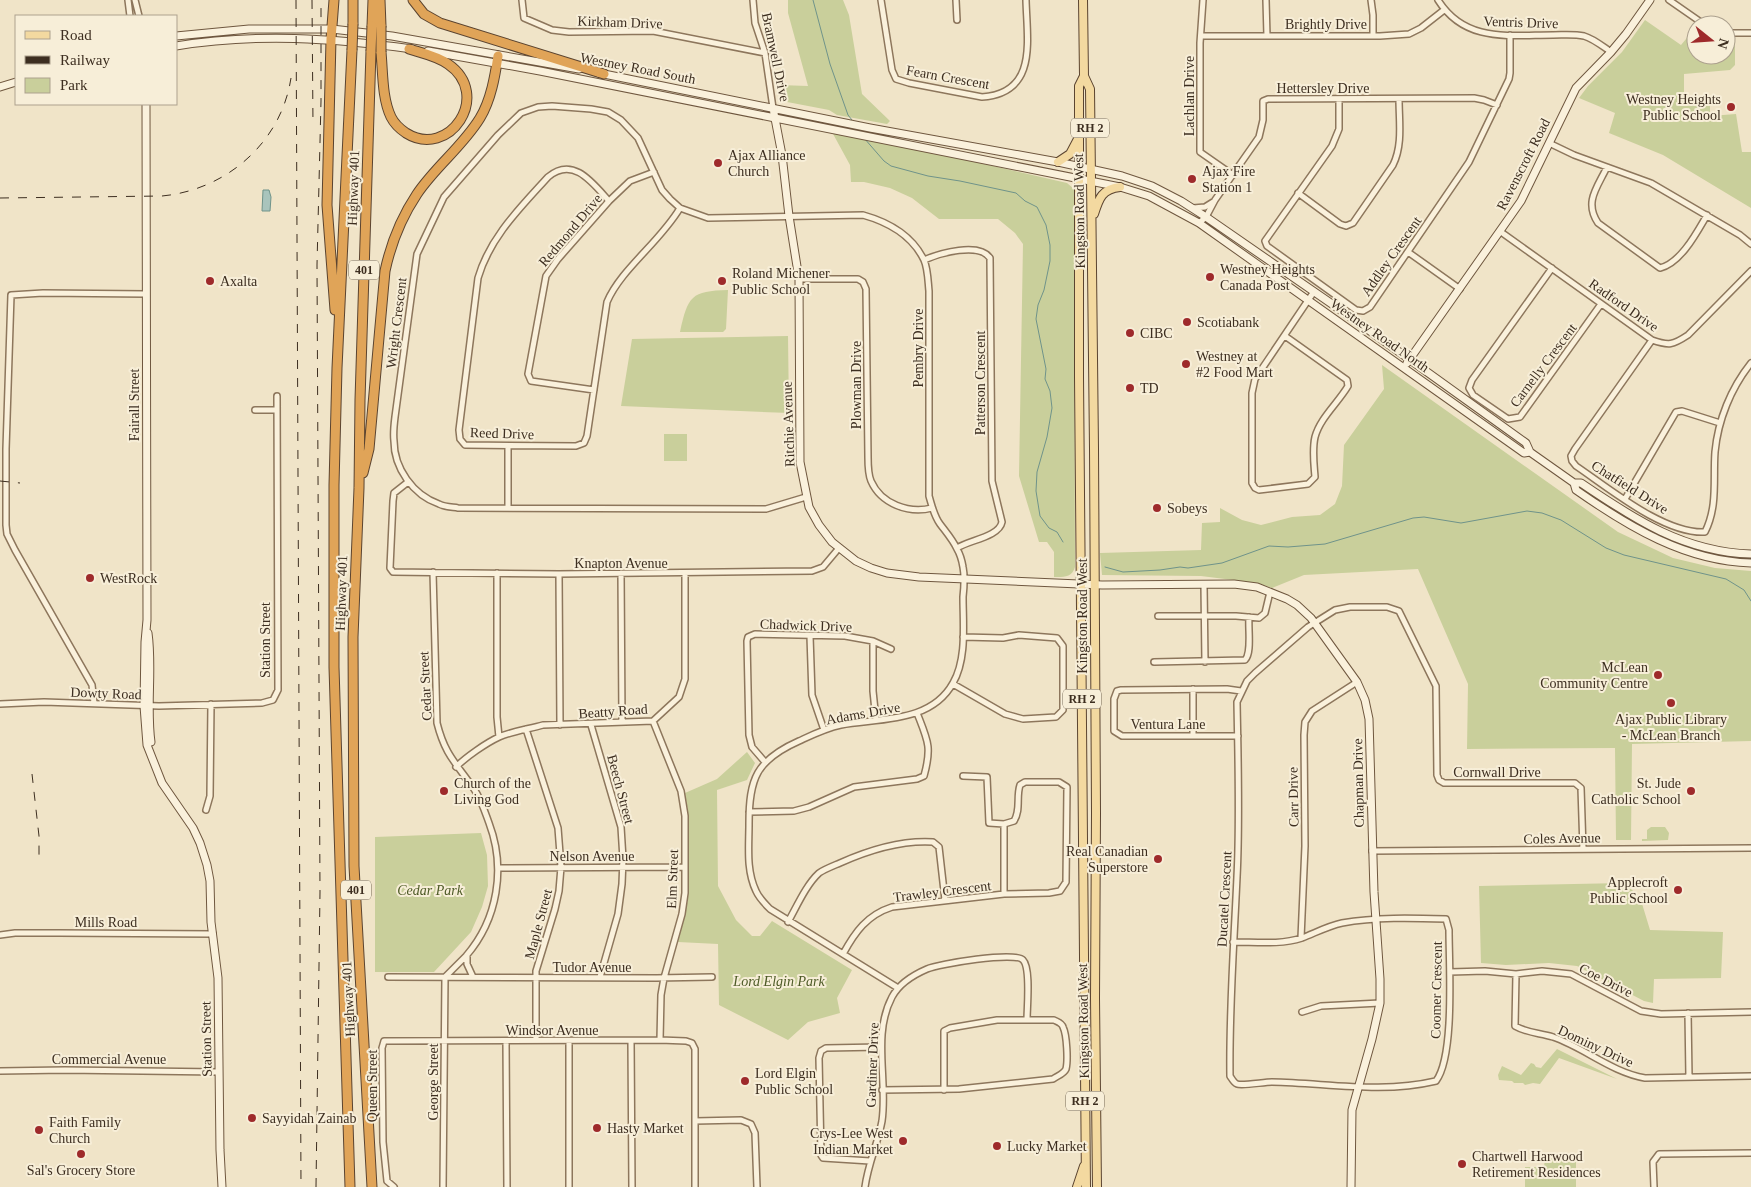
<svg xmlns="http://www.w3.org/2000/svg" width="1751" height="1187" viewBox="0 0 1751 1187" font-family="'Times New Roman',serif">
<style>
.green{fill:#c9cf9b}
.water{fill:#a9c4bc;stroke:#6f938a}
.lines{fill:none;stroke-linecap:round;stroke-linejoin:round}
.stream{stroke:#6f938a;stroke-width:1}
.street-casing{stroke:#8d765c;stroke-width:8}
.secondary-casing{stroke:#6f573f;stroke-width:9}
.primary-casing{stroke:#5b4430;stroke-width:10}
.highway-casing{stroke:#5b4430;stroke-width:11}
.street{stroke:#faf1dc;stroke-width:5}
.secondary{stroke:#faf1dc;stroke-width:7}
.primary{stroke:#f3d9a0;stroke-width:8}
.highway{stroke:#e0a458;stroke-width:9}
.rail{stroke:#3d2e20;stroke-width:1;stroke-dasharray:9 9;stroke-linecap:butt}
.highway-bridge-casing{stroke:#5b4430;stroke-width:11;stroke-linecap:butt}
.highway-bridge{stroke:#e0a458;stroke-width:9}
.poi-dot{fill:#9e2a2b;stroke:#f7eed8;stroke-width:2}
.labels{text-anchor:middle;stroke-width:4;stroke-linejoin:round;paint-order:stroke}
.shield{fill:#f7eed8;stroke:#756857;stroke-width:1}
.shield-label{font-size:12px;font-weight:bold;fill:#3d2e20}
.street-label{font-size:14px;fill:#3d2e20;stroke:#f7eed8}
.poi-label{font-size:14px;fill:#3d2e20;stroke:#f7eed8;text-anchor:start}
.park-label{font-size:14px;font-style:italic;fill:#4d5a26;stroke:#f7eed8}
</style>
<rect width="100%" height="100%" fill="#f0e4c8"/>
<path class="green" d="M788,0H843L849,15L862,94L890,121L887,124L837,115L829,110L782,101L779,85L808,86L788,13Z
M1645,20L1681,45L1696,27V55H1726V40H1735V65L1730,70L1684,74V100L1710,99V116L1736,114L1742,152H1751V208L1663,155L1609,133L1615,113L1579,98L1588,86L1622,52Z
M832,132L924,150L1067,183L1074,189L1075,567C1072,578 1063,577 1054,577V552L1047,542H1039L1019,476L1023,244L1015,233L998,219H939L912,198L890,188L864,182H851L850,165Z
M728,290L726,329L723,332H680C688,296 691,291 728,290Z
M788,336L789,413L621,406L632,339Z
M1382,365L1618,532L1673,558L1715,568L1751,571V741L1632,744L1631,840H1616L1615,748L1467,749L1468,684L1418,569L1304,575L1272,588L1257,583L1201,576L1102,575L1100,553L1201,550L1202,523L1220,522V508L1242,520L1261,525L1292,517L1320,515L1335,504L1342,486L1344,445L1384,389Z
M664,434H687V461H664Z
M747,752L755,763L747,780L717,790L718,886L736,920L752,936H760L772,921L852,970L837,998L840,1013L808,1022L788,1040L719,1005L718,944L678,942L688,899L689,880L688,811L685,793L717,779Z
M1651,827H1665L1669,833L1668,840L1642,841V839H1647V830Z
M481,833L487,855L488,886L482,907L471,932L434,972H375V837Z
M1624,883L1640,897L1650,930L1723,932L1721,978L1654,979L1653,1003L1644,1001L1577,966L1549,963L1506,965L1481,963L1479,886Z
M1557,1049L1617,1079L1559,1058L1540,1084L1533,1083L1525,1085L1523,1083H1514L1512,1081L1499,1080L1498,1075L1502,1066L1521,1075L1531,1063L1534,1064L1536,1067L1541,1068Z
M1545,1158L1576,1159V1187H1525V1167H1544Z"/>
<path class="water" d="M263,190H269L271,197L270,211H262Z"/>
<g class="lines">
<path class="stream" d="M813,0L830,64L848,115L852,120
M864,138L884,161L891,166L928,176L960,181L1016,193L1025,201L1037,207L1046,225L1050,245V261L1044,290L1038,305L1036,319L1046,369L1045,379L1050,391L1052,408L1047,437L1037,472L1036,491L1040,516L1049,528L1057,532L1063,542
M1105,567L1123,572L1160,570L1180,567L1188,568L1222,563L1269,546L1288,547L1325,544L1413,518L1424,517L1461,523L1527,511L1542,513L1561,520L1606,548L1624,555L1726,579L1744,590L1751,601"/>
<defs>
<path id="street" d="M128,0L130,16
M135,0L139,16
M522,0L524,18L552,30L569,32L653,31L765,53
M753,0L755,23L765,53L773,108
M881,0L892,70L896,79L909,83L982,97C1038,93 1027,41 1026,0
M956,0L957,20
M1203,0L1200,43V152L1233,175
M1266,0L1267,36
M1371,0L1373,15V35
M1438,0C1465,43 1509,35 1553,35C1564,35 1574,34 1584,36C1594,39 1602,46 1611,52
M1669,0L1705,25
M1726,33H1751
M1201,36H1380L1409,34L1421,28L1444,10
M1339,99V129L1332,146L1265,241L1267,246L1356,310L1363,311L1370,307L1469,162L1509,79L1510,73V35
M1549,143L1574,155L1651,183L1740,235L1751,244
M1607,167C1597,188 1584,202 1598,223L1660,268C1681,263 1697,232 1707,215
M1298,193L1340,224L1346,226L1353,223L1393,165C1403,145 1399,121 1399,99
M609,201C592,182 573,156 548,177C520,208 490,237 478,278L459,430L460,439L465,445L576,446L584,443L587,436L607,302C621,269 660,242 680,208
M1193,208L1205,207L1213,202
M1199,223L1206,217L1215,200L1259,137L1263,120V101L1268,99L1474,98L1484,100L1497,105
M1501,232L1652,340C1669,346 1673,345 1688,335L1751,271
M1408,252L1460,289
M924,260C940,253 979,242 990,258L992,481L1002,522C999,537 969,540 957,548
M1552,268L1472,380L1469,388L1473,395L1508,419L1520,417L1601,304
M799,279H858L863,282L866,289L868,457C868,465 868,474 871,481C881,504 909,514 932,508
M1285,336L1347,380L1348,386C1338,403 1320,418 1315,437C1312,450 1314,464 1315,477L1308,484L1259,490L1255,488L1252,483V393L1255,379L1313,293
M1652,340L1575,449L1571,456L1572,461L1576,466C1610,489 1664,534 1705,532C1718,506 1713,480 1715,452C1718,420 1731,388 1751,363
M594,390L531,381L528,374L546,276L558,259L609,201L630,181L654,172
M255,410H276
M408,482L394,493L393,501L390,568L393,572L559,574L812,571L823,567L839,548
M806,497L766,509L458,508C452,507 445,507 439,504C413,495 394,468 394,441C393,433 394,425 395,417L417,254L444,197L498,135L521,113L538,107L552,106L591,109L608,112L621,120L638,138L662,190L670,199L680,208L708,218L863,215C888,222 912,235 924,260C928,269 928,282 929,291V496C932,506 934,516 940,524C946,532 953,540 957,549C960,554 962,561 963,567C965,577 964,588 963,597C963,624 967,659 953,683C931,723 880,718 841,725C826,728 812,735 799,741C756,760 749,779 749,824C749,847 746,870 756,891C759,898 765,904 770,909L898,988
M1625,499L1676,412L1682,411L1720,423
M508,508V446
M433,572L437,723C445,755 456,763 474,789C481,799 485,812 489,823C506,868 498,919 466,956C459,963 452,970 445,977
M497,573V717L499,737
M621,573L622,721
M559,574L560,725
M1204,585L1205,662
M1158,616H1236L1259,618L1265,613L1270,592
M810,636L812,695L824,730
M873,641V691L876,720
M1154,662L1245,660C1252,653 1248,630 1249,617
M953,684L1005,714L1023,719L1056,717L1063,710V646L1057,638L1019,635L1003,638L963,637
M1193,689V735
M94,703L92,685L15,550L7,534L6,525V449L11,295L43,293L146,294
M0,704L44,702L159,706L262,703L273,700L278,690L277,396
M653,721L681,791L685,816V893L682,914L664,978L661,995L660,1040
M591,725L621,827L623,859L622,884L618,914L600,977
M526,729L558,828L561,867L559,891L555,909L536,971V1040
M1238,736H1122L1114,731V699L1117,691L1121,690L1227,689L1241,691
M765,762L752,747L749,735L747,641L748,637L755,634L845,636L873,641L891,649
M456,767C466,757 486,743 499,737C513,731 529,729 543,725L653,721L679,697L685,679V574
M206,810L210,796L211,704
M749,812L794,811L809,807L854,787L917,779L924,776C932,747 928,741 917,713
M1004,824V894
M1372,851L1751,848
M498,868L685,867
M788,922C797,906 806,885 819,873C825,869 833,866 840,863C869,850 901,840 933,842L939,847L945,900
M0,935L15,933H59L213,934
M1301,938L1305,846L1304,735L1305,722L1312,711L1357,682
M1233,942C1256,942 1280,945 1302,938C1315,933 1328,926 1342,923C1376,917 1411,918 1446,919L1449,930C1449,964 1455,1056 1436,1081C1381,1094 1327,1083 1272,1082C1264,1082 1242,1086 1237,1084C1234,1083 1232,1079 1230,1076C1229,1009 1234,944 1237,877C1240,819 1238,760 1237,702L1247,681L1255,673L1308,627L1335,610L1350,607H1387L1399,611L1436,686L1437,775L1439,780L1444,783H1575L1581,788L1583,849
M843,954C855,932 867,915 892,907L1004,894L1049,893L1060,891L1066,882L1067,787L1059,782H1025L1020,785C1016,797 1021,810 1014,821L1004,824L989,823L987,777L963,776
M467,955V964L473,977
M1450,972L1485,971L1516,974L1542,971L1571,974L1641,1011L1661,1014L1751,1012
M1516,974L1515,1026C1527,1033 1540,1033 1553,1037C1585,1048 1611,1072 1645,1078L1751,1076
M388,977L656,978L712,977
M1302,1012L1321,1006L1380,1003
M1688,1013L1689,1077
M506,1041L507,1187
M569,1041V1187
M631,1041L632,1187
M0,1071L65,1070L219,1072
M882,1090L959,1089L1053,1079C1057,1076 1064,1074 1066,1069C1068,1061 1067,1035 1063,1027C1062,1023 1058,1022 1054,1020H997L950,1028L944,1031V1090
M695,1121L741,1120L751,1124L755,1133L757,1187
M870,1161L823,1158L821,1155L819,1058L821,1051L826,1048L881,1047
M394,1187L387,1181L383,1142L382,1048L384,1041L660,1040L686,1041L692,1043L695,1049V1187
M443,1187L445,977
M865,1187C868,1164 878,1143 882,1121C888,1080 872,1035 892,997C899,984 913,975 927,969C938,964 1016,951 1023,960C1031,968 1027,1007 1027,1020
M1654,1187L1653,1162L1659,1154L1751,1153"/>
<path id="secondary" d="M176,36L249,29H332L392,36L579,69
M176,46C257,33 332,38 412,49
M428,51L540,71L1120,187L1149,196L1199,223L1524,453L1530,452
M599,73L870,128L1058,162L1122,176L1152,186L1181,201L1206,217L1345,313L1526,443L1530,452L1574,483L1576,490C1629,527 1685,561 1751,563
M0,87L16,82
M146,104L147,620L145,642L144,706L147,745L162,783L193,828L200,843L207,865L210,881L211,922L218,978L220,1150L222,1187
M773,108L782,155L789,216L799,279L800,462L809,507L819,525L832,542L856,561L871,568L887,573L919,577L1102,585L1234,584L1257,587L1287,599L1297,605L1311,618L1357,682L1365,700L1369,719L1374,892L1380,979V1003L1372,1039L1352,1110L1351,1187
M1407,363L1521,201L1576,88L1611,52L1626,34L1650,0
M1574,483H1581C1634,519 1684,552 1751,554
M148,633C153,669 146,706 151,742"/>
<path id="primary" d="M1083,0L1084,76L1090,89L1094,448L1096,813L1095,998L1097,1187
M1084,76L1079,86V377L1086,1187
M1058,162L1070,154L1079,137
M1094,214C1099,198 1102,189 1120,187
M1077,1187L1084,1166"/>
<path id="highway" d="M334,0L331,39L327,205L335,310
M380,0L381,26
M413,0L424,14L440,23L604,74
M353,24V0
M372,26L373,0
M371,51L360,400L359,488L353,637L354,866L372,1187
M381,52C383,73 382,98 391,117C394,123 400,129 406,133C449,160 493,95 448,64C437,56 422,53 409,49
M363,473L369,449L385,271C391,243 401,218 417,194C435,167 463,146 480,118C491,100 495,76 498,56
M350,1187L334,667V485L337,368L352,50"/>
</defs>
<use href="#street" class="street-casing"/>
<use href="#secondary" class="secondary-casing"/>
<use href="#primary" class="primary-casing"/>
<use href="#highway" class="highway-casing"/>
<use href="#street" class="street"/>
<use href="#secondary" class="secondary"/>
<use href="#primary" class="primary"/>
<use href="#highway" class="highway"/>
<path class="rail" d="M296,0L301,1187
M312,0L313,125
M0,198L162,196C226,190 281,143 291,78
M0,481L20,483
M32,774L39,836V860
M316,1187L320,892L317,265L321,101V0"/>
<defs>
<path id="highway-bridge" d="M352,50L353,24
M371,51L372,26
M381,52V26"/>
</defs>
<use href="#highway-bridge" class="highway-bridge-casing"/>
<use href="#highway-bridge" class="highway-bridge"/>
</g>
<g class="poi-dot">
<circle cx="1731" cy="107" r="5"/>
<circle cx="718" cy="163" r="5"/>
<circle cx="1192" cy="179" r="5"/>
<circle cx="1210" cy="277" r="5"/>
<circle cx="210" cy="281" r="5"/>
<circle cx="722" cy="281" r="5"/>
<circle cx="1187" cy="322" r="5"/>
<circle cx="1130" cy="333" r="5"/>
<circle cx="1186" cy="364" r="5"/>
<circle cx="1130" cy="388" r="5"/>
<circle cx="1157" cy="508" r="5"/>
<circle cx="90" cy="578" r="5"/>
<circle cx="1658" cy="675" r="5"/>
<circle cx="1671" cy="703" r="5"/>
<circle cx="444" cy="791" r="5"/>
<circle cx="1691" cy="791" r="5"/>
<circle cx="1158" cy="859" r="5"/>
<circle cx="1678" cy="890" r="5"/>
<circle cx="745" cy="1081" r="5"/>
<circle cx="252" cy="1118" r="5"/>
<circle cx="597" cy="1128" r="5"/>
<circle cx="39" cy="1130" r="5"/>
<circle cx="903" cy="1141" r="5"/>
<circle cx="997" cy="1146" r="5"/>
<circle cx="81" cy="1154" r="5"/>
<circle cx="1462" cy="1164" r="5"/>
</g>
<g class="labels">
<g class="shield">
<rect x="1071" y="118.5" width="38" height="19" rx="4"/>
<rect x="349" y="260.5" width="30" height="19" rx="4"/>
<rect x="1063" y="689.5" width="38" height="19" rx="4"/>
<rect x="341" y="880.5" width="30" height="19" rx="4"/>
<rect x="1066" y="1091.5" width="38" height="19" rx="4"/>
</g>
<g class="shield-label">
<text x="1090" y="132">RH 2</text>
<text x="364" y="274">401</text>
<text x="1082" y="703">RH 2</text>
<text x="356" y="894">401</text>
<text x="1085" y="1105">RH 2</text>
</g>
<g class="street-label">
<text transform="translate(620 22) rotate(2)" y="5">Kirkham Drive</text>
<text transform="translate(1521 22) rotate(2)" y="5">Ventris Drive</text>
<text x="1326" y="29">Brightly Drive</text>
<text transform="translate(776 57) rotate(78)" y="5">Bramwell Drive</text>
<text transform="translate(638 68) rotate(11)" y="5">Westney Road South</text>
<text transform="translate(948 77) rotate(10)" y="5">Fearn Crescent</text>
<text x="1323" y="93">Hettersley Drive</text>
<text transform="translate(1189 96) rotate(-90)" y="5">Lachlan Drive</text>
<text transform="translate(1523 164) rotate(-63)" y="5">Ravenscroft Road</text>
<text transform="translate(353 188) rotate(-88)" y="5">Highway 401</text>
<text transform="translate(1079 211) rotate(-91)" y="5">Kingston Road West</text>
<text transform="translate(570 230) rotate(-50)" y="5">Redmond Drive</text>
<text transform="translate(1391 256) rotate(-55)" y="5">Addley Crescent</text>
<text transform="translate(1624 305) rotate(35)" y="5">Radford Drive</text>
<text transform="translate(396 323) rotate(-83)" y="5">Wright Crescent</text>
<text transform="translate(1380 335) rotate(35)" y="5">Westney Road North</text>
<text transform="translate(918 348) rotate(-90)" y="5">Pembry Drive</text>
<text transform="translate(1543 365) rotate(-53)" y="5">Carnelly Crescent</text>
<text transform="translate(980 383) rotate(-90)" y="5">Patterson Crescent</text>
<text transform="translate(856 385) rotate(-90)" y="5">Plowman Drive</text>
<text transform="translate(134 405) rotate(-90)" y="5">Fairall Street</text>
<text transform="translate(788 424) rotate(-92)" y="5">Ritchie Avenue</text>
<text transform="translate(502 433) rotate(2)" y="5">Reed Drive</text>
<text transform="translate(1630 487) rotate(32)" y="5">Chatfield Drive</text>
<text x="621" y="568">Knapton Avenue</text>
<text transform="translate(341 593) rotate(-88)" y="5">Highway 401</text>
<text transform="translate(1082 616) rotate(-90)" y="5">Kingston Road West</text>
<text transform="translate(806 625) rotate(2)" y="5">Chadwick Drive</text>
<text transform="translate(265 640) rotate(-90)" y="5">Station Street</text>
<text transform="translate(425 686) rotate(-93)" y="5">Cedar Street</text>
<text transform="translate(106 693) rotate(2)" y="5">Dowty Road</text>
<text transform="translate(613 711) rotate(-4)" y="5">Beatty Road</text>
<text transform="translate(863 713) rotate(-10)" y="5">Adams Drive</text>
<text x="1168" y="729">Ventura Lane</text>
<text x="1497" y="777">Cornwall Drive</text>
<text transform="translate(1358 783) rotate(-91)" y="5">Chapman Drive</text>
<text transform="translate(621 789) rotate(75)" y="5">Beech Street</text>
<text transform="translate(1293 797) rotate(-91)" y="5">Carr Drive</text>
<text transform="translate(1562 838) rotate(-1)" y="5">Coles Avenue</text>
<text x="592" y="861">Nelson Avenue</text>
<text transform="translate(672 879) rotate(-88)" y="5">Elm Street</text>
<text transform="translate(942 891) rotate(-7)" y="5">Trawley Crescent</text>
<text transform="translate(1224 899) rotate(-87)" y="5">Ducatel Crescent</text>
<text x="106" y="927">Mills Road</text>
<text transform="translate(538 924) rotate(-75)" y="5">Maple Street</text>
<text x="592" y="972">Tudor Avenue</text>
<text transform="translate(1606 980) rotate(27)" y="5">Coe Drive</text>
<text transform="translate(1436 990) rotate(-89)" y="5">Coomer Crescent</text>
<text transform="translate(348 999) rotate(-93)" y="5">Highway 401</text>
<text transform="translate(1083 1021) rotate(-91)" y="5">Kingston Road West</text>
<text x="552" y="1035">Windsor Avenue</text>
<text transform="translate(206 1039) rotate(-91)" y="5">Station Street</text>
<text transform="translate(1596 1046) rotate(25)" y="5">Dominy Drive</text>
<text x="109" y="1064">Commercial Avenue</text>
<text transform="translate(872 1065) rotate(-88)" y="5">Gardiner Drive</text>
<text transform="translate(433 1082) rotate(-90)" y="5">George Street</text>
<text transform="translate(372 1086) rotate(-90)" y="5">Queen Street</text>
</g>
<g class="poi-label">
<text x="1721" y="104" text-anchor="end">Westney Heights<tspan x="1721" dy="16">Public School</tspan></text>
<text x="728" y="160">Ajax Alliance<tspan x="728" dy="16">Church</tspan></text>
<text x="1202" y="176">Ajax Fire<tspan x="1202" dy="16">Station 1</tspan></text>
<text x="1220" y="274">Westney Heights<tspan x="1220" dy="16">Canada Post</tspan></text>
<text x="732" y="278">Roland Michener<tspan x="732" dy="16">Public School</tspan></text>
<text x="220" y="286">Axalta</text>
<text x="1197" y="327">Scotiabank</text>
<text x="1140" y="338">CIBC</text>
<text x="1196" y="361">Westney at<tspan x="1196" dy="16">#2 Food Mart</tspan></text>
<text x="1140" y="393">TD</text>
<text x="1167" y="513">Sobeys</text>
<text x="100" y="583">WestRock</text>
<text x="1648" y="672" text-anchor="end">McLean<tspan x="1648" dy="16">Community Centre</tspan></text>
<text x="1671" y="724" text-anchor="middle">Ajax Public Library<tspan x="1671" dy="16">- McLean Branch</tspan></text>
<text x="454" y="788">Church of the<tspan x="454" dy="16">Living God</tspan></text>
<text x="1681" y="788" text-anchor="end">St. Jude<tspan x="1681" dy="16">Catholic School</tspan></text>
<text x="1148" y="856" text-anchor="end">Real Canadian<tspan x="1148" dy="16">Superstore</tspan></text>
<text x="1668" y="887" text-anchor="end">Applecroft<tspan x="1668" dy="16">Public School</tspan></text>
<text x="755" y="1078">Lord Elgin<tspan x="755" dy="16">Public School</tspan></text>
<text x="262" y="1123">Sayyidah Zainab</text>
<text x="49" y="1127">Faith Family<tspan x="49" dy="16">Church</tspan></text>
<text x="607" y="1133">Hasty Market</text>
<text x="893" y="1138" text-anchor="end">Crys-Lee West<tspan x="893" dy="16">Indian Market</tspan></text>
<text x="1007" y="1151">Lucky Market</text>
<text x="1472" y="1161">Chartwell Harwood<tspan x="1472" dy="16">Retirement Residences</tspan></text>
<text x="81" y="1175" text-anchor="middle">Sal's Grocery Store</text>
</g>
<g class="park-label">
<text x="430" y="895">Cedar Park</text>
<text x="779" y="986">Lord Elgin Park</text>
</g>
</g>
<rect x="15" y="15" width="162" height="90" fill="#f7eed8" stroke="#ada18e"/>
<rect x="25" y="31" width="25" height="8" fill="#f3d9a0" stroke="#ada18e"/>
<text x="60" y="40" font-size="15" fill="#3d2e20">Road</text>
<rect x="25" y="56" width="25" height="8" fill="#3d2e20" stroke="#ada18e"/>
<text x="60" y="65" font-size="15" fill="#3d2e20">Railway</text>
<rect x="25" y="78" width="25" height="15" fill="#c9cf9b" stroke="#ada18e"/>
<text x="60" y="90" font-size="15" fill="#3d2e20">Park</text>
<g transform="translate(1711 40) rotate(107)"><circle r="24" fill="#f7eed8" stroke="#ada18e"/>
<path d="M0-4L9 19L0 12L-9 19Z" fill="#9e2a2b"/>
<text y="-8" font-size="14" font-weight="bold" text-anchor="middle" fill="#3d2e20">N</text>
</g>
</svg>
